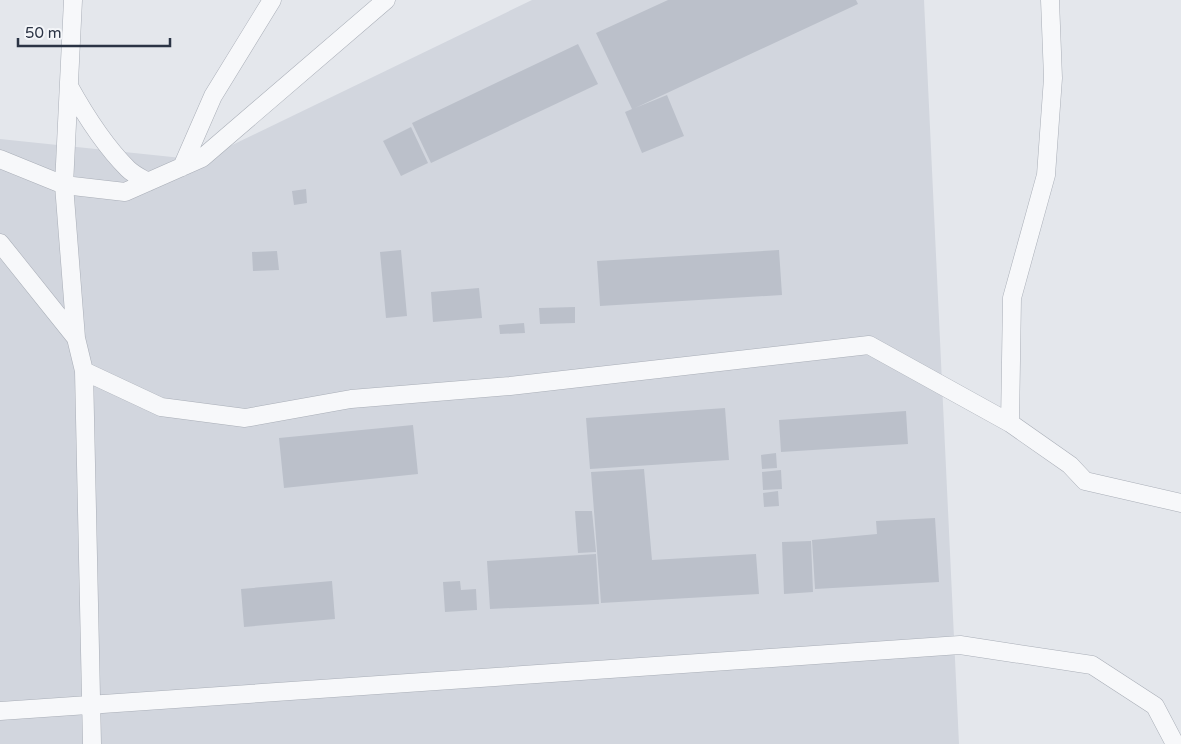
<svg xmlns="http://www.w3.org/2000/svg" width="1181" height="744" viewBox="0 0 1181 744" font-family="'Varela Round',sans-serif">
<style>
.built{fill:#d2d6de}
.building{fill:#bbc0ca}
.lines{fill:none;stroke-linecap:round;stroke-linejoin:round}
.street-casing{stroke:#a9aeb7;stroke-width:19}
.street{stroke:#f7f8fa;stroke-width:18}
</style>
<rect width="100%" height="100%" fill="#e4e7ec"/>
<path class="built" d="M532,0H924L959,744H0V139L201,160Z"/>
<path class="building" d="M668,0H856L858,4L635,108L667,95L684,136L642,153L625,112L632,109L596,33Z
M578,44L598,84L431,163L412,123Z
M411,127L428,163L401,176L383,141Z
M306,189L307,203L294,205L292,191Z
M401,250L407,316L386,318L380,252Z
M779,250L782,295L600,306L597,261Z
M277,251L279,270L253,271L252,252Z
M479,288L482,318L433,322L431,292Z
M575,307V323L540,324L539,308Z
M524,323L525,333L500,334L499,325Z
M725,408L729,460L590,469L586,418Z
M906,411L908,444L781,452L779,420Z
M413,425L418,474L284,488L279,438Z
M776,453L777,468L762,469L761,455Z
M644,469L652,560L756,554L759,594L601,603L591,472Z
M781,470L782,489L763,490L762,472Z
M778,491L779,506L764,507L763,493Z
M575,511H592L596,552L578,553Z
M935,518L939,582L815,589L812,540L877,534L876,521Z
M811,541L813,592L784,594L782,542Z
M596,554L599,604L490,609L487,561Z
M332,581L335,619L244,627L241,589Z
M460,581L461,590L476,589L477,610L445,612L443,582Z"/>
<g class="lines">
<defs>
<path id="street" d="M73,0L64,185L76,338L84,371L92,744
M69,86C85,115 104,145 128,169C133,174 141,178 148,182
M0,159L64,185L125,192L202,158L386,0
M182,167L213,96L272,0
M0,243L76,338
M84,371L161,407L245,418L351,399L510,386L869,345L1010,423L1070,465L1085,481L1181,503
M1010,423L1012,298L1046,175L1053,78L1050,0
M0,711L960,645L1092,665L1155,706L1175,744"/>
</defs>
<use href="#street" class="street-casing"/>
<use href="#street" class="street"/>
</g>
<path d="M18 38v8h152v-8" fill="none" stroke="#2b3445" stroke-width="2.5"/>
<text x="25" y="38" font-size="15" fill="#2b3445" stroke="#f4f6f9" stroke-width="4" paint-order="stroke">50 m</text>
</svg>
